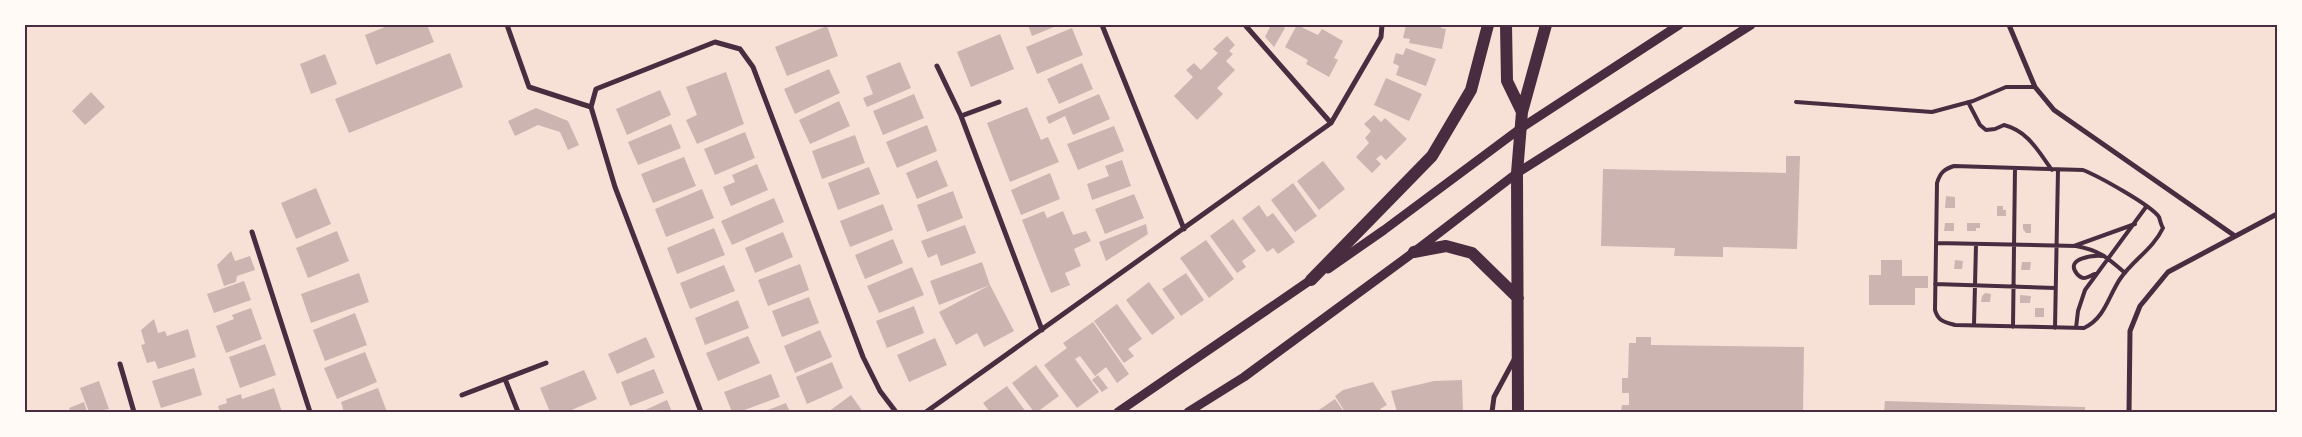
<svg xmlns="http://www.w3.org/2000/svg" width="2302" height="437" viewBox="0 0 2302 437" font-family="Roboto,sans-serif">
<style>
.building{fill:#ccb4b1}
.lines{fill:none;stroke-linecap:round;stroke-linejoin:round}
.service{stroke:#4a2c40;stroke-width:4}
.minor{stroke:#4a2c40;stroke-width:5}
.tertiary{stroke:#4a2c40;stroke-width:9}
.primary{stroke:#4a2c40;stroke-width:12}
.neatline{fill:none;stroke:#4a2c40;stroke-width:2}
</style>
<rect width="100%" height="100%" fill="#f7e1d7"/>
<path class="building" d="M390,25H427L434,42L376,65L365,35Z
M1028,25H1059L1032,36Z
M1271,25H1280L1285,28L1274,47L1265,37Z
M1297,25L1318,35L1322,29L1343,41L1334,58L1338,60L1329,77L1306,64L1308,60L1285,47Z
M1406,25H1441V28L1446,29L1442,49L1409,43L1410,39L1403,38Z
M827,26L838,56L787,76L775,47Z
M1072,28L1083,55L1037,74L1026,47Z
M1000,34L1014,69L971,87L957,52Z
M1227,36L1235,45L1229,51L1233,54L1226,61L1235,70L1217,88L1223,94L1197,120L1174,96L1193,77L1186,70L1194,63L1201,70L1218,53L1213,49Z
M1406,48L1436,59L1426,86L1396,75L1399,66L1393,63L1396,53L1403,55Z
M450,53L463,87L349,133L335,99Z
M325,54L337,84L311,94L300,64Z
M900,62L911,88L867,107L863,98L873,94L866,76Z
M1082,63L1093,89L1059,104L1047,79Z
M829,69L840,93L795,114L784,89Z
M726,72L744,124L697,144L686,120L697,115L686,87Z
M1386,78L1422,94L1409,121L1374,105Z
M660,90L671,115L627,135L616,109Z
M91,92L105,107L85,125L72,111Z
M914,94L924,118L883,135L873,111Z
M1099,94L1110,119L1073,135L1065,116L1049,124L1046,117Z
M839,101L850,126L810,144L799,120Z
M1027,107L1041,140L1048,137L1059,162L1010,182L987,123Z
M536,108L568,121L579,145L568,150L560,132L538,125L515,136L508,121Z
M1374,115L1381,122L1385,118L1407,139L1386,160L1381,155L1376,159L1381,164L1372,173L1356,157L1369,143L1365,138L1371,131L1364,124Z
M671,124L681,148L638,165L628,142Z
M927,125L937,151L897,168L886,142Z
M1114,126L1124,151L1078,170L1067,144Z
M745,132L755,158L715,175L704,149Z
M855,135L865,163L822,179L812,151Z
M1786,156H1800L1797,249L1723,247V257L1674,256L1675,248L1601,246L1603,169L1786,173Z
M684,157L696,186L653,203L641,174Z
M937,160L948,186L917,199L906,173Z
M1122,160L1131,186L1092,200L1087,184L1109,176L1105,166Z
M1323,161L1345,189L1319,210L1297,181Z
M757,164L768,190L731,206L723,187L735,182L732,175Z
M869,167L880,194L838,210L828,183Z
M1050,173L1060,199L1021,215L1011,190Z
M1293,183L1317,216L1295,232L1271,200Z
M316,188L331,224L296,239L281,203Z
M702,189L714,218L666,237L655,209Z
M953,191L963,218L927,232L917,205Z
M1134,194L1144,218L1105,234L1095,209Z
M1946,196L1955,197V208H1945Z
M774,198L784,222L732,245L721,221Z
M883,204L893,230L850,247L840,221Z
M1259,205L1267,217L1273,213L1295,242L1278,254L1273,248L1267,252L1242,218Z
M1997,206H2003V210H2006V216H1997Z
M1044,211L1047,218L1063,211L1073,235L1086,231L1091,241L1074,249L1081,266L1065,273L1070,285L1051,293L1022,220Z
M1233,219L1256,251L1242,261L1246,267L1237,273L1210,236Z
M1945,223H1954V231H1944Z
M1967,223H1980V228H1976V231H1967Z
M1146,224L1148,234L1106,261L1099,242Z
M2023,224H2031V233H2026L2023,229Z
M965,225L976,253L941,266L937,254L928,258L921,241Z
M714,228L725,255L677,274L667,248Z
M337,231L349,261L308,278L296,248Z
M783,232L793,257L755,273L745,248Z
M893,239L903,263L865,279L855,255Z
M1206,240L1234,279L1209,298L1180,258Z
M231,251L235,261L250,256L255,270L237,276L236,282L224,286L217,265Z
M1881,260H1902V276H1928V288H1915V305H1869V275H1881Z
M1955,260L1963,261L1962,269H1954Z
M982,262L990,285L1014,331L984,347L977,333L956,345L939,312L990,285L939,305L930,281Z
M2022,262H2031L2030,270H2021Z
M800,264L809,290L768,306L758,280Z
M724,265L735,291L690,309L680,283Z
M912,267L924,295L879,313L867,286Z
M359,273L369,302L311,323L301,294Z
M1186,273L1204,300L1181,316L1162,289Z
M244,281L251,300L214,313L207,294Z
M1149,282L1175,318L1152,335L1126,300Z
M1985,293L1991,294L1990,302H1981L1982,296Z
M2020,295L2031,296L2030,303H2020Z
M809,297L819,323L782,337L772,311Z
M738,300L749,328L705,345L695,318Z
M1117,304L1142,339L1128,349L1134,356L1124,363L1094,321Z
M914,306L924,333L887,348L876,321Z
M251,308L262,339L226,353L216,326L234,319L232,315Z
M2035,308H2044V317H2035Z
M355,313L367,345L325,361L313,330Z
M154,319L158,333L165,331L167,336L188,329L196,357L158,369L155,361L147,363L141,345L145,344L141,330Z
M1093,322L1129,374L1117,383L1106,367L1095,376L1080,356L1075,359L1099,392L1077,408L1044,365L1067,348L1063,343Z
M820,330L832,357L795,373L784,346Z
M748,336L760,363L718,381L706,353Z
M646,337L655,357L617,374L608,354Z
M1636,337H1651V345L1804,347L1803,412H1621L1622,405H1629V393H1622V378H1628L1629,343H1636Z
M935,338L947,365L909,382L897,355Z
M265,344L276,375L240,388L229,357Z
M365,352L377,382L337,399L324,368Z
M832,362L843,388L807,404L796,377Z
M1036,365L1059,396L1037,412H1034L1012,383Z
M194,368L202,395L161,408L152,381Z
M654,369L664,393L630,406L621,382Z
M584,370L597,399L567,412H550L540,388Z
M771,374L780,397L739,412H732L724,392Z
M1098,375L1108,388L1102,392L1092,380Z
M1462,380L1463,412H1397L1391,391L1434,381Z
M99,381L109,409L103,410V412H89L80,388Z
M1373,382L1387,405L1380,409L1382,412H1345L1335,396L1343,390Z
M1007,386L1026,412H990L983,403Z
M274,388L282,412H220L218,406L227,403L226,399L241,394L242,399Z
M378,388L387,412H344L341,402Z
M851,395L863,412H828Z
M1335,399L1344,412H1316Z
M667,400L672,412H641Z
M1885,401L2085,407V412H1884Z
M84,402L87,412H71L69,408Z
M786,403L790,412H763Z"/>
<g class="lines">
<path class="service" d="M1796,102L1932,112L1973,101L2006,87H2035
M1968,102L1980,125L1986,130L1995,129L2004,125C2028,131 2038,151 2052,170
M1954,166L2083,170C2098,176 2151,205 2159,217C2160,220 2161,225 2163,228C2153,249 2133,260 2120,279C2108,297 2105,318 2084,328L1955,325C1944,322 1938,321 1935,310L1937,183C1940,173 1944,169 1954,166Z
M1936,243L2076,246C2099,250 2108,258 2125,273
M2074,246L2135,224
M2095,274C2092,275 2087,278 2084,278C2081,278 2079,276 2077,274C2064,258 2094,255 2103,256
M1935,284L2055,288
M1974,325L1976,245
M2013,327L2015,168
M2055,328L2058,170
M2076,328L2078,311L2085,290L2146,207"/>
<path class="minor" d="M507,25L529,87L591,107
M1102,25L1184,229
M1245,25L1331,123
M2009,25L2035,87L2054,110L2235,236
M937,66L961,116L1042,330
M961,116L999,102
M252,232L310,412
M120,364L134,412
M505,379L518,412
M462,395L546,363
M701,412L615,187L591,107L596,89L715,42L740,49L753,67L863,357L880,391L896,412
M926,412L1331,123L1381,37L1382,25
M1492,412L1494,397L1515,358
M2129,412L2130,331L2140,306L2168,272L2277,214"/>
<path class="tertiary" d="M1328,269L1384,230L1521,128L1679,25
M1118,412L1315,277
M1188,412L1244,377L1414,252L1517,173L1751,25"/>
<path class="primary" d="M1506,25L1507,81L1522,112
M1414,252L1446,246L1472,253L1518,298
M1311,280L1432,156L1471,90L1488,25
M1518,412L1517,173L1522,112L1546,25"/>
</g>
<rect width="2302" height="437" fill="none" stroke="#fffaf5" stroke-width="52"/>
<rect x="26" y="26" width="2250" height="385" class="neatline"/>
</svg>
